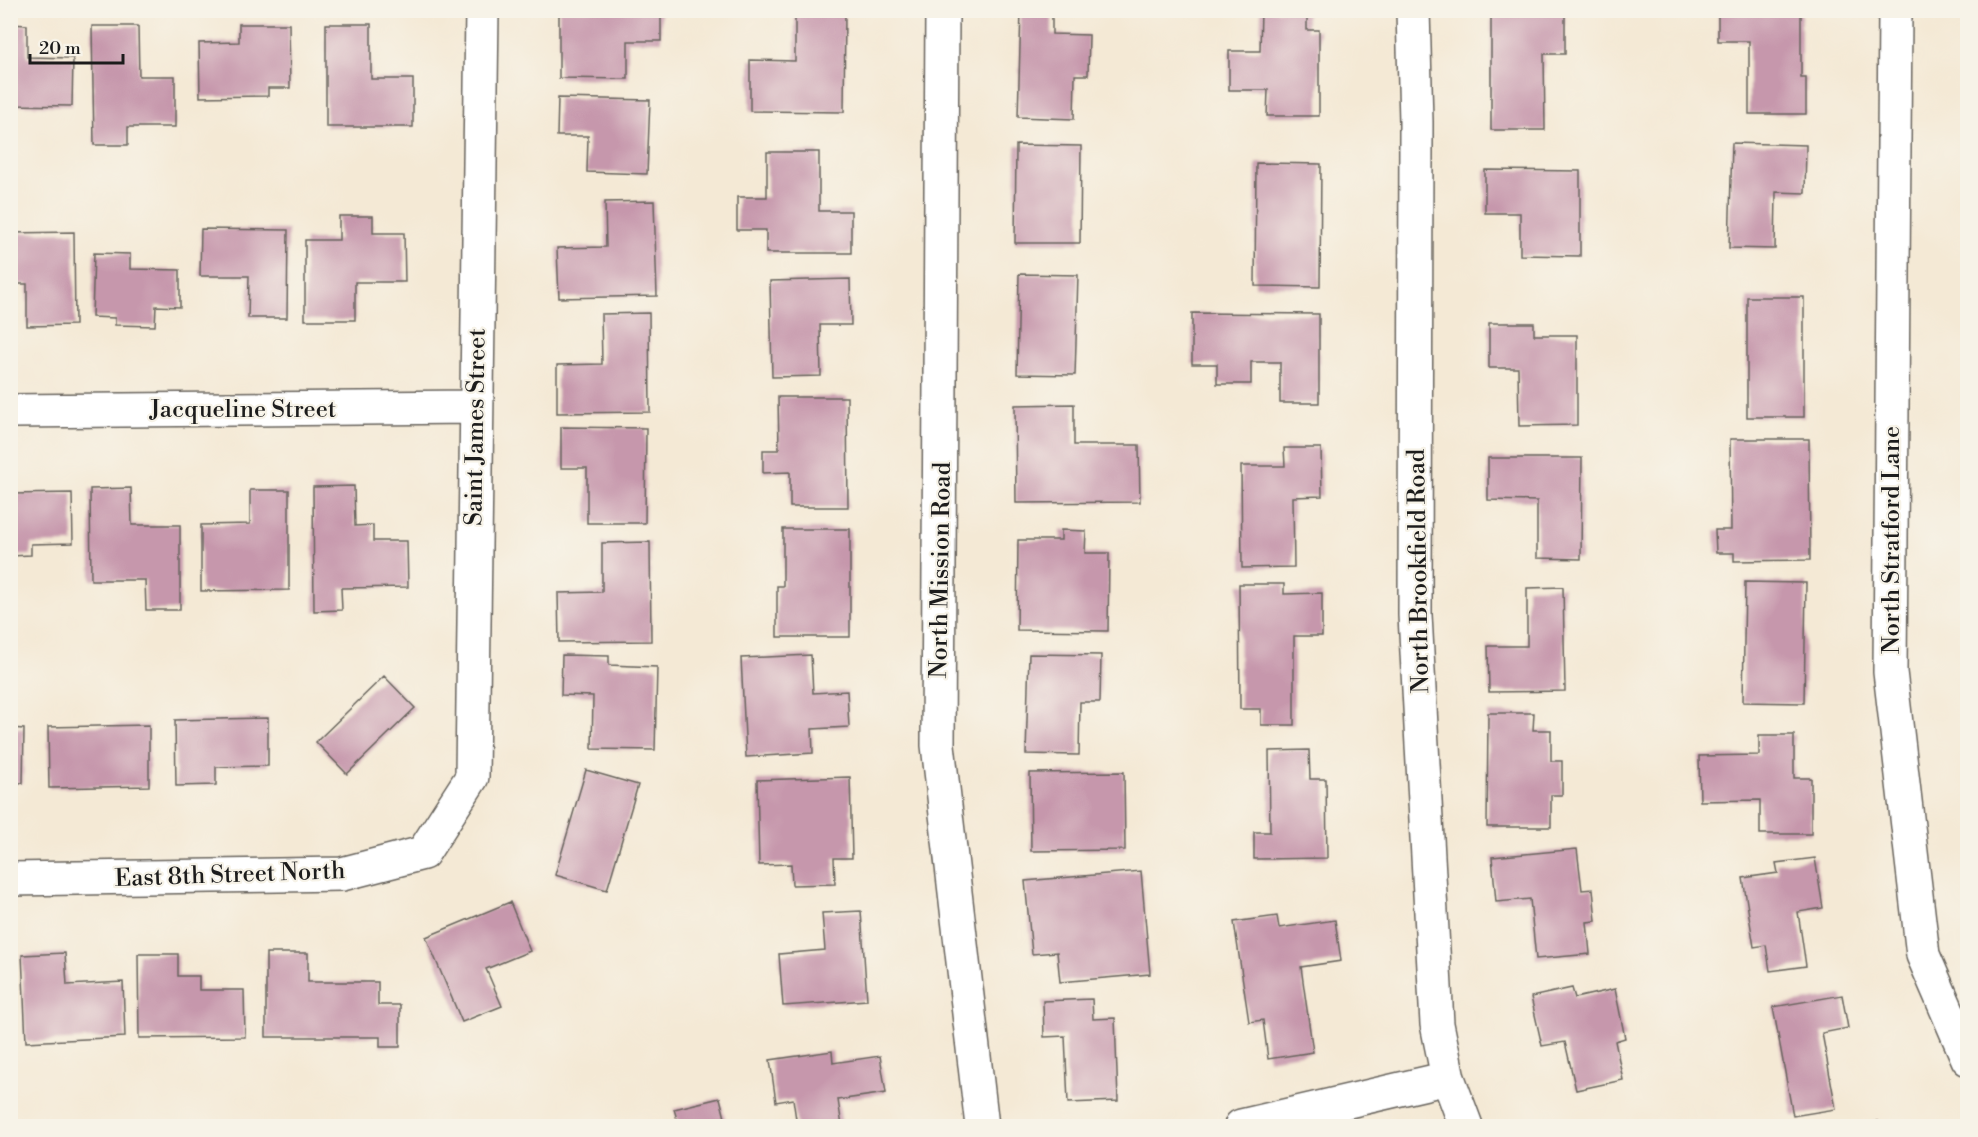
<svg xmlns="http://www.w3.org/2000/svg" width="1978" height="1137" viewBox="0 0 1978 1137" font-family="'Libre Bodoni',serif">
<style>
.building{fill:#c697ac}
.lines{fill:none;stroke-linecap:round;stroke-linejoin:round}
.minor-casing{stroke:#68645d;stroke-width:36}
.minor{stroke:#fff;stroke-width:33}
.labels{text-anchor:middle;stroke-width:4.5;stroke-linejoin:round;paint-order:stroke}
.street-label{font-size:24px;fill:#1c1c1c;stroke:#f7f3e8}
</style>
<rect width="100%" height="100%" fill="#f7f3e8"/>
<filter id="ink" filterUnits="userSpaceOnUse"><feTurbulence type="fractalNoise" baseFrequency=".0167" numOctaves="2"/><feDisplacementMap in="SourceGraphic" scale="12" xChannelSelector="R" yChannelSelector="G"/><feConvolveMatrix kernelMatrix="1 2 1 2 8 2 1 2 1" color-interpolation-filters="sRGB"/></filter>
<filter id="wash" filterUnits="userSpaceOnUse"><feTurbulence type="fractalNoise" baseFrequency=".008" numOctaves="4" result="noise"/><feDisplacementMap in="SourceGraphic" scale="24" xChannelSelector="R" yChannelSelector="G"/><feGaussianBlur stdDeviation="1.35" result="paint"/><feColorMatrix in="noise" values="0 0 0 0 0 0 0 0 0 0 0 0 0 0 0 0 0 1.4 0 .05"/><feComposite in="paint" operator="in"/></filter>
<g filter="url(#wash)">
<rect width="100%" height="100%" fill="#f4e9d5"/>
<g id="blocks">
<path class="building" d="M559,10H661V41H628V79L559,78Z
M795,10H845L844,112L750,111V60L795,61Z
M1021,10H1052V34L1089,35L1088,75H1075L1074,119L1018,117Z
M1261,10H1307V30H1319V116H1267L1268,90H1229V51H1260Z
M1491,10H1565V54H1544L1545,130H1491Z
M1718,10H1801V78H1806V114H1749V41H1718Z
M10,24L27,25V57L73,58L72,106L10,105Z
M239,24H289L290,88H268V96L200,97L199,43L239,42Z
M326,24H371V79H413V127H326Z
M92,26H138L139,76H175V127H128V145H94Z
M558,98L650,100L647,174L587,172L588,136H557Z
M1732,143L1806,145L1805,193L1776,192L1775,249L1729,248Z
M1016,145L1081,146L1080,243H1015Z
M767,152H819V211H851V253H766V230H737V197H767Z
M1256,163L1321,164L1320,287L1255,286Z
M1485,170L1580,171V256L1520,255V213H1485Z
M654,201L657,296L559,298L557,248L606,247L605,202Z
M339,216H373V233H404L405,282H355V320H305V240H339Z
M201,229L288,230L287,318H248L249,276H200Z
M74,232L75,325L27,326V284H10V233Z
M94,253L130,254V269L180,270V307L156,306L155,326L115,325V318L92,317Z
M1019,274L1078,275L1075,375L1017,374Z
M850,279L851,325H820L821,376L772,377L770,281Z
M1747,297H1804V417H1747Z
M649,313L650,412L557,413V365L602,364L601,314Z
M1192,313L1319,314V403H1280V362H1251V384H1217V364H1192Z
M1489,323H1534V335H1577V425L1519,426L1518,368H1489Z
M778,397H847L848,507H790V472L763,473V450H779Z
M1074,404V445H1139L1140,502L1016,503L1015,405Z
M561,427L646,428L645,523H587V468H561Z
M1730,439H1809L1810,560L1734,561V553H1716L1715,530H1731Z
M1284,448H1321L1322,496L1293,497L1294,567L1242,568L1241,466H1285Z
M1488,458H1582L1581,559L1537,558V501L1488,500Z
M354,486L355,526L373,525V541H407L408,587L341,588L342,610L314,611L313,487Z
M131,488L132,525H180V610H146L145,580H91L90,489Z
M250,490H289V590L201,591V525L250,524Z
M72,493L73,543L31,544V555L10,556V494Z
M783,529H850V637H777V586H783Z
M1061,530L1086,531L1085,553H1109L1108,631L1017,630L1018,540H1061Z
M650,542L651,641L559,642L558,593L602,592V543Z
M1745,582L1806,583L1804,703L1743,702Z
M1239,584H1284V594L1322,593V636H1294V725H1261V709H1240Z
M1563,587L1565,691L1489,692L1488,646H1527V588Z
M1029,654L1101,655L1100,702H1080L1079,755L1026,754Z
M562,655L609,656V665L657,667L655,750L592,749L593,696L561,695Z
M811,655L813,693L847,691L849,727L812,729L813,753L746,757L741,658Z
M384,676L415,708L347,774L316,742Z
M1488,713H1534L1533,730H1551V761H1562V795H1551V827H1487Z
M268,718V766L216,767V785L176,786L175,720Z
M149,725V786L49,788L48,727Z
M10,728L24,729L23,783L10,782Z
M1759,735H1794V778H1811V834H1760V800L1700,801L1699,756L1759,755Z
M1309,750L1310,779H1326L1327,858L1254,859V832H1270L1269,751Z
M586,770L638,785L607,890L555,875Z
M1124,772L1125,850L1031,851L1030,773Z
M850,777L852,858H834L835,884L792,885L791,864L759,865L757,780Z
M1577,849L1582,890L1593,889L1596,921L1587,922L1590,954L1536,959L1530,899L1496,902L1492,857Z
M1815,858L1823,908L1798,912L1806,966L1770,971L1766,945L1754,947L1743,878L1778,873L1776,863Z
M1141,871L1150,974L1060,982L1057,952L1032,954L1025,881Z
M510,902L530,951L486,969L502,1006L462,1022L426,937Z
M861,911L867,1000L783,1006L779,954L825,950L822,913Z
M1277,916L1279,928L1335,920L1341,961L1301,967L1313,1052L1268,1059L1263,1020L1249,1022L1234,922Z
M65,953L67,985L123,982L125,1037L26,1042L22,955Z
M266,953H308V982H378V1005H400V1047H380V1037H266Z
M138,954H178V976H199V990H244L245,1037L139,1038Z
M1572,988L1575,998L1615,989L1625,1038L1615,1041L1623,1080L1576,1090L1565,1042L1542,1046L1531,997Z
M1842,995L1848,1028L1822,1033L1836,1109L1793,1116L1773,1007Z
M1092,999L1093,1019L1115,1018L1118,1101L1068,1103L1065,1036L1044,1037L1043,1001Z
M832,1051L833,1063L880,1056L886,1093L838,1100L842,1126H797L793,1099L776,1102L770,1060Z
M720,1098L727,1126H679L674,1109Z
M1878,1121L1881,1126H1867Z"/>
</g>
</g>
<g filter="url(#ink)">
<use href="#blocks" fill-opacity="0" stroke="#68645d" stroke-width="1.5"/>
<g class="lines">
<defs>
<path id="minor" d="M942,10L938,745L982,1126
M1413,10L1416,122L1415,615L1437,1024L1448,1078L1466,1126
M1895,10L1890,672L1923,955L1968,1059
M10,411L475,407
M10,879L342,874L423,853L472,777L482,10
M1241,1126L1448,1078"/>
</defs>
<use href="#minor" class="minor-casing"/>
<use href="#minor" class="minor"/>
</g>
</g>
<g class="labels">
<g class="street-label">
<text x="243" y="417">Jacqueline Street</text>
<text transform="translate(475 427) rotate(-89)" y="8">Saint James Street</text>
<text transform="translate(1891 540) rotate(-90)" y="8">North Stratford Lane</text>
<text transform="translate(940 570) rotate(-89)" y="8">North Mission Road</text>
<text transform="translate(1418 571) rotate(-91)" y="8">North Brookfield Road</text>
<text transform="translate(230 874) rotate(-2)" y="8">East 8th Street North</text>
</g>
</g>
<rect width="1978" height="1137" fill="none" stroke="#f7f3e8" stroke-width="36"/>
<path d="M30 54v9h93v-9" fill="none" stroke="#1c1c1c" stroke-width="3"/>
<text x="39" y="54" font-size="18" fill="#1c1c1c" stroke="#f7f3e8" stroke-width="4.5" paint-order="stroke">20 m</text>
</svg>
